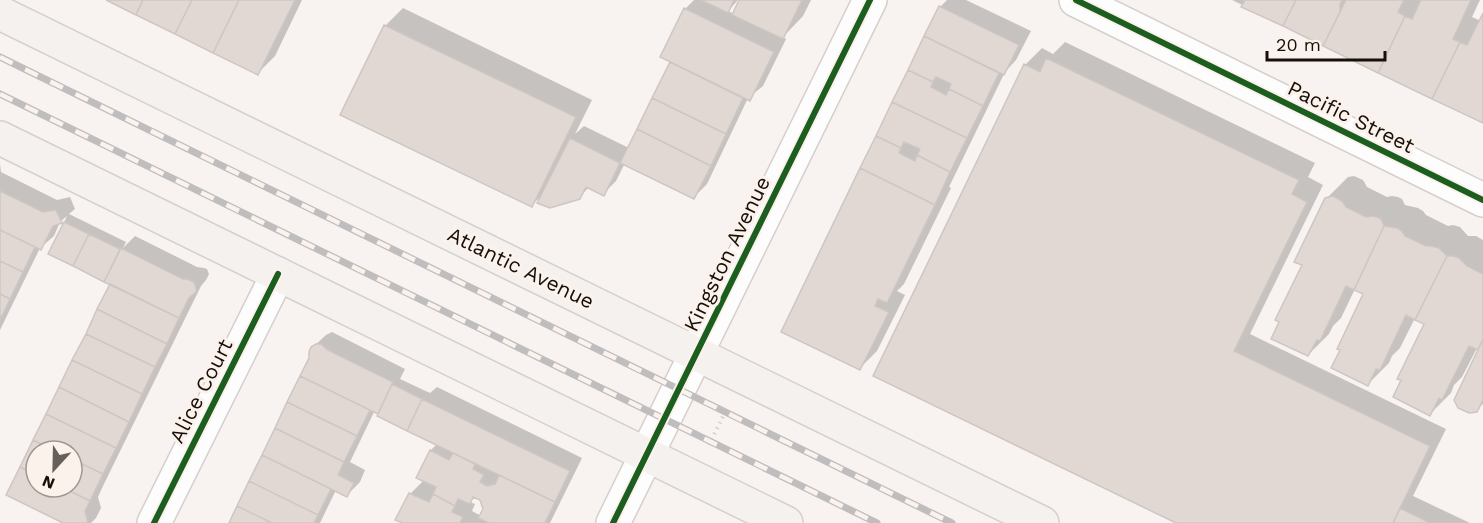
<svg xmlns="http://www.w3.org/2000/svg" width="1483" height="523" viewBox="0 0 1483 523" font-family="'Work Sans',sans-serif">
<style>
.shadow{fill:#0003;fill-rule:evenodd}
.building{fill:#e1d8d4;stroke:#cdc6c2;stroke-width:1.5}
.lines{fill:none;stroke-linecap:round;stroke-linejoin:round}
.minor-casing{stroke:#d6cfcb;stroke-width:36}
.primary-casing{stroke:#d3d0cd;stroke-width:36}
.path{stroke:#d3d1cf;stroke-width:4;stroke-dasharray:1.5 4.5;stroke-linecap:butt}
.minor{stroke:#fefdfd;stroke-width:33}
.primary{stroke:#f5f1ef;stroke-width:33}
.rail-casing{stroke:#bfbdbd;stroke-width:7}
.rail{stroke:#fcf2ec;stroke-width:4.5;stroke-dasharray:14;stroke-linecap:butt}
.cycleway-casing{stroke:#fcf2ec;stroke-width:10}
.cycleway{stroke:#1b5e20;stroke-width:6}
.labels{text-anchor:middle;stroke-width:6;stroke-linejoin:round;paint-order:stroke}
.street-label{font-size:21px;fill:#170f0a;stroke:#fcf2ec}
</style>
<rect width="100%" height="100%" fill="#f8f3f0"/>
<path class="shadow" d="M109,0H302L275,56L258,73Z
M694,0H738L728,11L734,14L741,0H811L803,16L783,37L786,39L763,86L748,98L707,184L694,197L625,163L616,181L603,194L589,187L579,198L542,195L531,206L343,114L386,25L403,8L592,100L575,134L584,126L629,148L672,61L685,9Z
M947,0H966L1031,31L1016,60L1005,72L949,187L951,188L904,284L897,291L905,295L877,351L860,368L783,331L940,7Z
M1232,0H1480L1472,17L1481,21L1483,16V121Z
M1065,42L1315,163L1308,177L1323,185L1250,334L1446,429L1413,496L1470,523H1180L1025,65L1042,48L1053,54Z
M0,164L1,172L57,200L70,197L75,209L69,214L126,242L123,248L135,236L197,267L204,268L207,269L209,274L206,280L201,286L103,486L98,497L101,508L96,518L91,523H66L8,494L112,283L50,253L67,216L60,222L54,236L40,248L0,330ZM36,451H72V487H36Z
M1354,176L1363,180L1367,187L1387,197L1392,196L1398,197L1402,199L1405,205L1418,208L1423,211L1426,215L1448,226L1453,225L1460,227L1468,236H1476L1483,240V404L1476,410L1483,344L1477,348L1462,377L1454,385L1451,393L1430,414L1426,323L1415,318L1400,348L1392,356L1389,363L1368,384L1365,294L1355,289L1341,318L1333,326L1329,334L1308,355L1304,264L1326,199L1348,177Z
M332,332L405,369L400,379L430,393L437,387L582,458L550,523H402L403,522L397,519L410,494L424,480L431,450L437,444L375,410L350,462L365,470L360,482L347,495L336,490L320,523H230L310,358L312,348L326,335ZM475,497L481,499L484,509L481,516L472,511L475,504L470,502Z"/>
<path class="building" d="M106,0H143L136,15Z
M143,0H192L175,34L136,15Z
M192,0H239L213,53L175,34Z
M239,0H295L258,75L213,53Z
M701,0H734L728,13Z
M739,0H802L783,39L732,15Z
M1245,0H1296L1283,26L1241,7Z
M1296,0H1342L1340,5V12L1323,46L1283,26Z
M1346,0H1404L1398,12L1405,16L1378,73L1323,46Z
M1421,0H1471L1453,39L1460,42L1432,99L1378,73L1405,16L1412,19Z
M939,6L1019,45L1004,75L924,36Z
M684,8L774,52L750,101L660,57Z
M1483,13V123L1432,99L1460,42L1467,45Z
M384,25L576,117L532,207L340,115Z
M924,36L999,73L983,106L949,89L951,84L936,77L933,82L908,70Z
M1046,58L1299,180L1292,194L1307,202L1234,351L1430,446L1393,523H1176L873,376L1024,64L1040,72Z
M670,62L743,98L726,134L652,98Z
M908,70L933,82L931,87L946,95L949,89L983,106L967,138L892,102Z
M652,98L726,134L711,166L637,129Z
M892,102L967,138L950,172L917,155L920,149L904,142L901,148L876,136Z
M637,129L711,166L694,199L620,163Z
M876,136L901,148L899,153L915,161L917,155L950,172L935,205L860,168Z
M570,138L620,163L604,196L586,187L580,199L550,208L537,203Z
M860,168L935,205L887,303L878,299L875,306L889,312L860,370L781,332Z
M0,191L43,212L56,210L62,223L53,226L41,250L0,230Z
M1333,196L1342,201L1346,207L1366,217L1371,216L1377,217L1381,219L1384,226L1354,290L1346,286L1320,341L1317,340L1308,356L1271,339L1279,322L1275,320L1302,265L1294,262L1325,198Z
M64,222L89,234L73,266L48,254Z
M1384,226L1397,228L1402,231L1405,236L1426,246H1431L1439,248L1447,256L1415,320L1406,315L1380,370L1376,369L1368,386L1331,368L1340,350L1337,349L1363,294L1354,290Z
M0,230L35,247L23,272L0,261Z
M89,234L120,249L104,282L73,266Z
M121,248L183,279H187L194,282L196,287V292L189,298L179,318L104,282Z
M1447,256H1454L1459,258L1467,266L1483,274V339L1478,350L1469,346L1442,400L1439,398L1430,416L1393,397L1401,380L1397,379L1424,324L1415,320Z
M0,261L23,272L10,299L0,294Z
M110,284L179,318L167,344L97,309Z
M0,294L10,299L0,320Z
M97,309L167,344L155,367L86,334Z
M86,334L155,367L142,394L72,360Z
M1483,339V400L1477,412L1469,413L1458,408L1454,400Z
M316,344H321L328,350L393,382L378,414L300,376L309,358V352L311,347Z
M72,360L142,394L129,422L59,387Z
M300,376L370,410L357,436L287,402Z
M392,384L422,399L407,431L377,416Z
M59,387L129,422L116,448L46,414Z
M422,399L570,471L555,502L407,431Z
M287,402L357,436L344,462L275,428Z
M46,414L116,448L103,474L72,459V451H56L33,440Z
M275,428L344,462L338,475L354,483L347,497L262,455Z
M33,440L56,451H36V475L20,467Z
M430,450L449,460L453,453L475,464L473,469L484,475L480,482L487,486L495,484L499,475L555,502L545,523H489L478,518L483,509L480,500L473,497L470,504L458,499L455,506L433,494L436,487L416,478Z
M262,455L331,489L318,515L249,481Z
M72,459L103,474L90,501L62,487H72Z
M20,467L36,475V487H62L90,501L85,511L88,523H63L6,495Z
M249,481L318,515L314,523H272L237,506Z
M409,493L429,502L433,494L455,506L452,512L463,517L460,523H402L395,520Z
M237,506L272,523H229Z
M1400,508L1430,523H1393Z"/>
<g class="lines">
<defs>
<path id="minor" d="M1076,0L1483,200
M154,523L278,274
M613,523L870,0"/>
<path id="primary" d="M0,13L1042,523
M0,138L786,523"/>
</defs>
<use href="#minor" class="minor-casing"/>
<use href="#primary" class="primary-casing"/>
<path class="path" d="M709,445L727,408"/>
<use href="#minor" class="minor"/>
<use href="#primary" class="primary"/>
<defs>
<path id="rail" d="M0,57L952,523
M0,94L877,523"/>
</defs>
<use href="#rail" class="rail-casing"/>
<use href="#rail" class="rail"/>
<defs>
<path id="cycleway" d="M1076,0L1483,200
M154,523L278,274
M613,523L870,0"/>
</defs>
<use href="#cycleway" class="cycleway-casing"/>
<use href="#cycleway" class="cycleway"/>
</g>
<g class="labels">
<g class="street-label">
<text transform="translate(1351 117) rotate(26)" y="7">Pacific Street</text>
<text transform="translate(727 254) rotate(-64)" y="7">Kingston Avenue</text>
<text transform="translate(521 268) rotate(26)" y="7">Atlantic Avenue</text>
<text transform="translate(201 391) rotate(-63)" y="7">Alice Court</text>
</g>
</g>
<g transform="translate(54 469) rotate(202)"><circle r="28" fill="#fcf2ec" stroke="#a09792" stroke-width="1.5"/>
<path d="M0-4.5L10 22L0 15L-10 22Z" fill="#665f5a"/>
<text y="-9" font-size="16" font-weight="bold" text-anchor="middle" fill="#170f0a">N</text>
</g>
<path d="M1267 51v9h118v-9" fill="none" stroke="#170f0a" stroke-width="3"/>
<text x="1276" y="51" font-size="18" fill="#170f0a" stroke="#fcf2ec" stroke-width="4.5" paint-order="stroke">20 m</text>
</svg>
